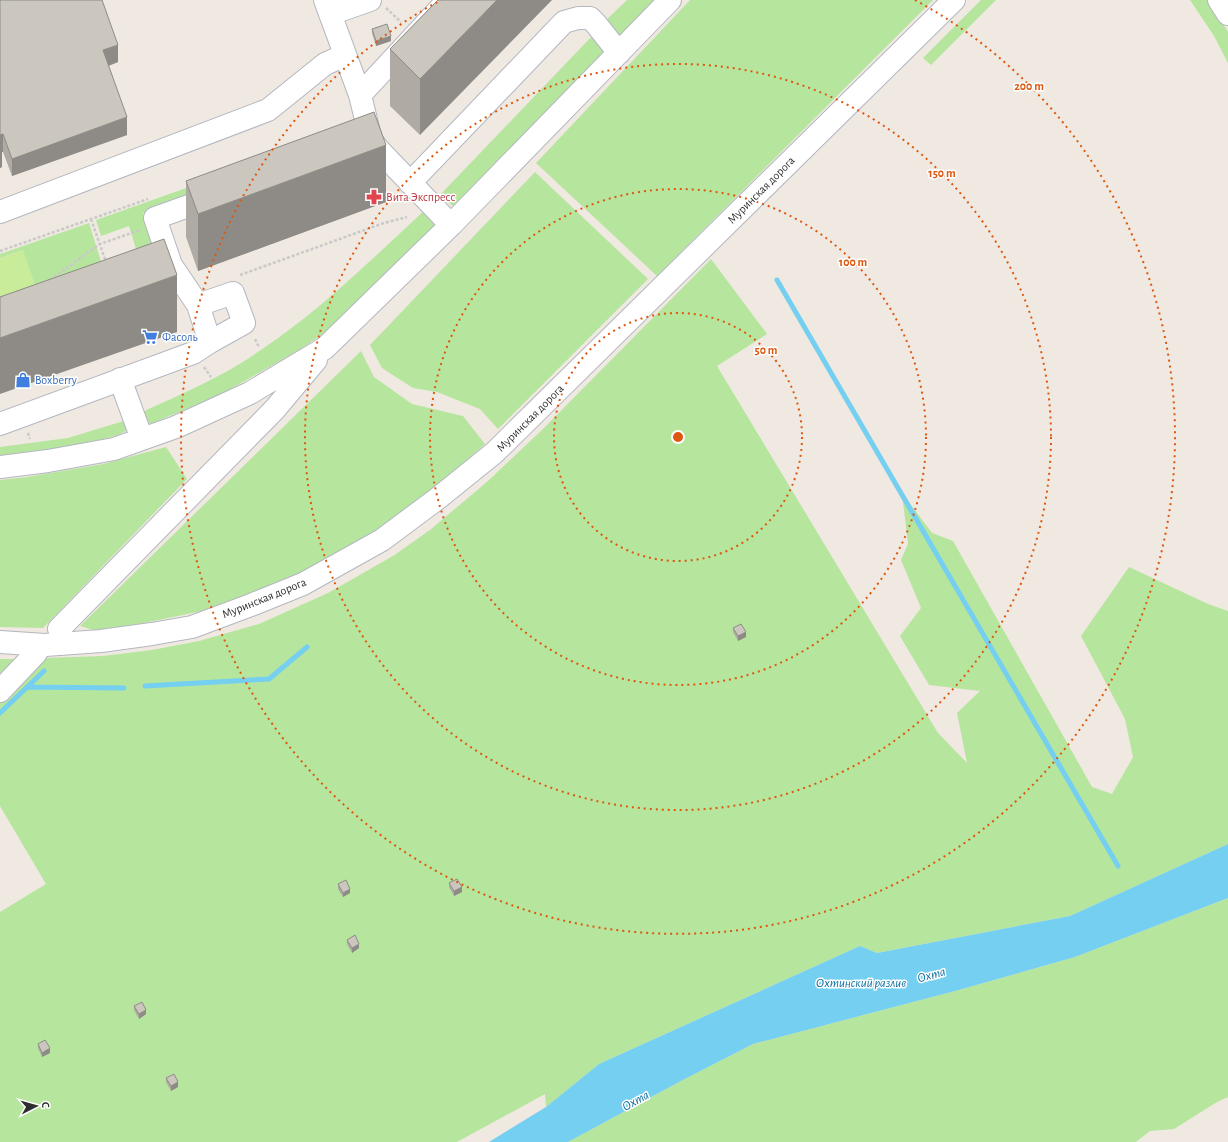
<svg xmlns="http://www.w3.org/2000/svg" width="1228" height="1142" viewBox="0 0 1228 1142" font-family="'Alegreya Sans',sans-serif">
<style>
.green{fill:#b6e59e}
.pitch{fill:#c9ec9a}
.water{fill:#75cff0}
.lines{fill:none;stroke-linecap:round;stroke-linejoin:round}
.stream{stroke:#75cff0;stroke-width:5}
.minor-casing{stroke:#b4b7c1;stroke-width:24}
.path{stroke:#c9c9c9;stroke-width:2.5;stroke-dasharray:3 2;stroke-linecap:butt}
.minor{stroke:#fff;stroke-width:22}
.wall{fill:#afaba4}
.shaded-wall{fill:#8e8b86}
.building{fill:#cbc7bf;stroke:#8e8b86}
.ring{fill:none;stroke:#df570e;stroke-width:2;stroke-dasharray:2 4}
.labels{text-anchor:middle;stroke-width:3;stroke-linejoin:round;paint-order:stroke}
.street-label{font-size:12px;fill:#2e2e2e;stroke:#fff}
.health-label{font-size:12px;fill:#be3a42;stroke:#fff;text-anchor:start}
.shop-label{font-size:12px;fill:#366cbe;stroke:#fff;text-anchor:start}
.water-label{font-size:13px;font-style:italic;fill:#0d6fa3;stroke:#fff}
.centre{fill:#df570e;stroke:#fff;stroke-width:2}
.ring-label{font-size:12px;text-anchor:middle;font-weight:bold;fill:#df570e;stroke:#fff;stroke-width:3;stroke-linejoin:round;paint-order:stroke}
</style>
<rect width="100%" height="100%" fill="#efe9e1"/>
<path class="green" d="M627,0H656L618,37L603,23Z
M690,0H933L657,276L536,163Z
M981,0H996L931,65L923,58Z
M1190,0H1208L1228,32V63L1214,36Z
M593,35L608,50L454,207L440,195Z
M355,128L353,137L143,213L158,259L136,249L129,226L101,236L96,220Z
M535,172L648,279L498,429L480,409L437,392L413,388L382,368L370,345Z
M427,208L441,222L336,325L299,350L218,396L150,424L142,412C181,394 222,377 258,352C320,311 373,258 427,208Z
M89,223L104,271L0,307L23,250L0,258V254Z
M711,259L767,334L717,366L938,733L967,763L957,713L980,691L929,685L900,636L921,608L901,560L908,544L902,493L932,533L953,541L1092,787L1112,794L1133,757L1125,719L1081,636L1129,567L1208,604L1228,611V844L1070,916L877,953L860,946L599,1064L546,1107L545,1094L457,1142H0V912L46,884L0,806V701L43,658L103,656L152,650L199,641L259,624L328,593L393,556L430,530L488,481L542,430Z
M361,351L374,377L412,404L463,416L485,444L430,492L345,552L292,579L207,610L100,632L80,626Z
M127,420L130,425L126,431L118,435L65,450L0,457V447L68,438Z
M166,447L187,479L43,628L0,627V480L27,477L103,464Z
M0,659H18L0,678Z
M1228,898V1097L1217,1102L1174,1129L1150,1131L1136,1142H568L679,1082L753,1044L955,991L1075,957Z"/>
<path class="pitch" d="M23,250L38,293L0,307V258Z"/>
<path class="water" d="M1228,844V898L1075,957L955,991L753,1044L679,1082L568,1142H489L546,1107L599,1064L860,946L877,953L1070,916Z"/>
<g class="lines">
<path class="stream" d="M777,280L1118,866
M145,686L269,679L307,647
M27,687L124,688
M0,713L44,671"/>
<defs>
<path id="minor" d="M325,0L360,95L371,140
M1219,0L1228,14
M330,14L370,0
M360,95L448,0
M365,143L371,140L379,150L451,225
M410,183L564,22L578,18H590L596,24L619,53
M0,212L268,110L325,64L345,55
M198,305L233,293L244,323L210,342
M120,379L142,439
M0,424L193,353L210,342L198,305L171,265L155,218L214,197
M0,467L48,461L114,449L176,427L250,393L325,348L451,225L670,0
M59,629L275,409L316,360
M0,642L45,645L101,641L152,634L192,627L251,605L303,584L382,540L437,499L494,453L954,0
M0,691L36,653"/>
</defs>
<use href="#minor" class="minor-casing"/>
<path class="path" d="M386,8L401,22
M91,219L106,262
M0,251L148,199
M240,275L384,223L407,217
M50,280L100,244L140,230
M255,339L259,347
M204,367L211,377
M28,433L30,439"/>
<use href="#minor" class="minor"/>
</g>
<path class="wall" d="M0,0L118,62L108,66L127,135L12,176L3,152H2V167L0,168Z
M438,0L420,135L390,106V49Z
M372,29L391,41L376,46L372,33Z
M186,181L386,202L198,271L186,237Z
M733,628L746,637L738,641L733,632Z
M449,883L462,892L454,896L449,887Z
M338,884L350,893L343,897L338,889Z
M347,940L359,948L352,953L347,944Z
M134,1006L146,1014L139,1019L134,1010Z
M38,1044L50,1053L42,1057L38,1048Z
M166,1078L178,1087L171,1091L166,1082Z"/>
<path class="shaded-wall" d="M497,0H552L420,135V79Z
M391,36V41L376,46V41Z
M118,45V62L103,68V50Z
M127,117V135L12,176V159Z
M3,134V152H2V167L0,168V135Z
M386,145V202L198,271V214Z
M177,275V332L0,394V338Z
M746,632V637L738,641V636Z
M462,887V892L454,896V891Z
M350,889V893L343,897V893Z
M359,944V948L352,953V948Z
M146,1010V1014L139,1019V1014Z
M50,1048V1053L42,1057V1053Z
M178,1082V1087L171,1091V1086Z"/>
<path class="building" d="M0,0H102L118,45L103,50L127,117L12,159L3,134L0,135Z
M438,0H497L420,79L390,49Z
M387,24L391,36L376,41L372,29Z
M374,112L386,145L198,214L186,181Z
M164,239L177,275L0,338V297Z
M741,624L746,632L738,636L733,628Z
M457,879L462,887L454,891L449,883Z
M346,880L350,889L343,893L338,884Z
M355,935L359,944L352,948L347,940Z
M142,1002L146,1010L139,1014L134,1006Z
M45,1040L50,1048L42,1053L38,1044Z
M174,1074L178,1082L171,1086L166,1078Z"/>
<g class="ring">
<circle cx="678" cy="437" r="124"/>
<circle cx="678" cy="437" r="248"/>
<circle cx="678" cy="437" r="373"/>
<path d="M915 0A497 497 0 1 1 441 0"/>
</g>
<defs>
<symbol id="pharmacy-bare" viewBox="-9 -9 18 18"><path d="M-2-6h4v4h4v4h-4v4h-4v-4h-4v-4h4Z" fill="#e0444e" stroke="#fff" stroke-width="2.5" paint-order="stroke"/></symbol>
<symbol id="supermarket-bare" viewBox="-9 -9 18 18"><path d="M-6-5.5h2.5l.6 2H6L4.5 2H-2.5L-4.4-4H-6ZM-1.5 3.2a1.3 1.3 0 1 0 .1 0ZM3 3.2a1.3 1.3 0 1 0 .1 0Z" fill="#3f7fe0" stroke="#fff" stroke-width="2.5" paint-order="stroke"/></symbol>
<symbol id="shop-bare" viewBox="-9 -9 18 18"><path d="M-5-2.5h2.3a2.7 3.5 0 0 1 5.4 0H5L5.5 6h-11ZM-1.5-2.5h3a1.5 2.3 0 0 0-3 0Z" fill="#3f7fe0" stroke="#fff" stroke-width="2.5" paint-order="stroke"/></symbol>
</defs>
<g fill-rule="evenodd">
<use href="#pharmacy-bare" x="363" y="186" width="22" height="22"/>
<use href="#supermarket-bare" x="139" y="326" width="22" height="22"/>
<use href="#shop-bare" x="12" y="369" width="22" height="22"/>
</g>
<g class="labels">
<g class="street-label">
<text transform="translate(761 190) rotate(-45)" y="4">Муринская дорога</text>
<text transform="translate(530 418) rotate(-45)" y="4">Муринская дорога</text>
<text transform="translate(264 598) rotate(-22)" y="4">Муринская дорога</text>
</g>
<g class="health-label">
<text x="386" y="201">Вита Экспресс</text>
</g>
<g class="shop-label">
<text x="162" y="341">Фасоль</text>
<text x="35" y="384">Boxberry</text>
</g>
<g class="water-label">
<text transform="translate(931 974) rotate(-15)" y="5">Охта</text>
<text x="861" y="987">Охтинский разлив</text>
<text transform="translate(635 1100) rotate(-29)" y="5">Охта</text>
</g>
</g>
<circle cx="678" cy="437" r="6" class="centre"/>
<g class="ring-label">
<text x="1029" y="90">200 m</text>
<text x="942" y="177">150 m</text>
<text x="853" y="266">100 m</text>
<text x="766" y="354">50 m</text>
</g>
<g transform="translate(36 1106) rotate(84)" stroke="#ffffff" stroke-width="3" paint-order="stroke">
<path d="M0-3L7 15L0 10L-7 15Z" fill="#2e2e2e"/>
<text y="-6" font-size="11" font-weight="bold" text-anchor="middle" fill="#2e2e2e">С</text>
</g>
</svg>
